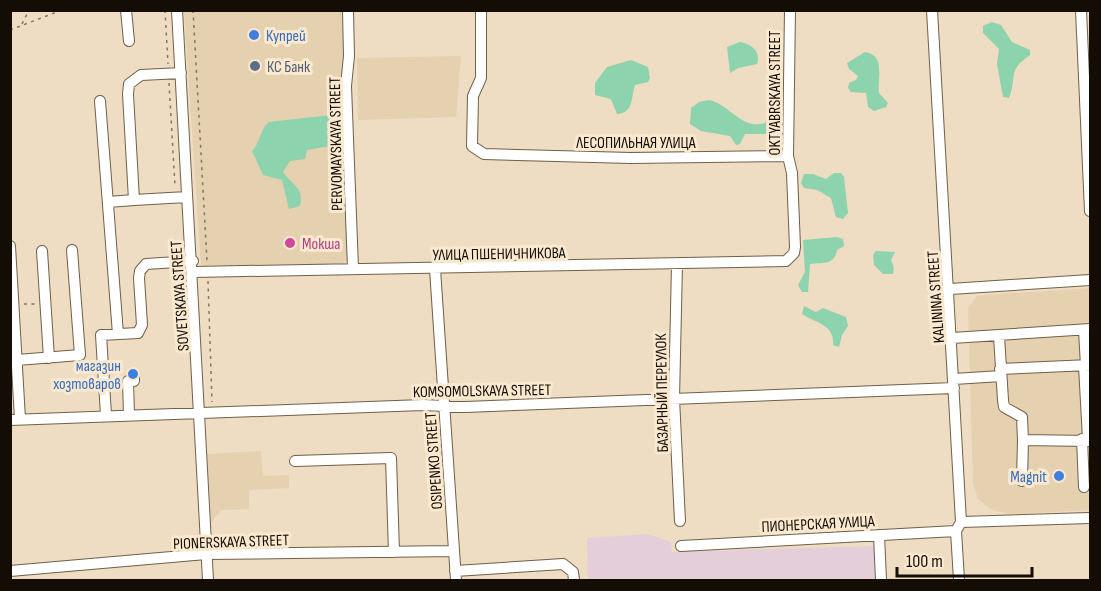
<svg xmlns="http://www.w3.org/2000/svg" width="1101" height="591" viewBox="0 0 1101 591" font-family="'Sofia Sans Condensed',sans-serif">
<style>
.built{fill:#e5d0af}
.education{fill:#e4ceda}
.green{fill:#8dd3ad}
.lines{fill:none;stroke-linecap:round;stroke-linejoin:round}
.minor-casing{stroke:#6f6049;stroke-width:12}
.path{stroke:#827665;stroke-width:1.5;stroke-dasharray:3 4.5;stroke-linecap:butt}
.minor{stroke:#fff;stroke-width:10}
.shop-dot{fill:#3f7fe0;stroke:#fbe9cf;stroke-width:2}
.service-dot{fill:#5c6f8a;stroke:#fbe9cf;stroke-width:2}
.hotel-dot{fill:#d1479c;stroke:#fbe9cf;stroke-width:2}
.labels{text-anchor:middle;stroke-width:6;stroke-linejoin:round;paint-order:stroke}
.shop-label{font-size:16px;fill:#366cbe;stroke:#fbe9cf;text-anchor:end}
.service-label{font-size:16px;fill:#4e5e75;stroke:#fbe9cf;text-anchor:start}
.street-label{font-size:16px;fill:#130d05;stroke:#fbe9cf}
.hotel-label{font-size:16px;fill:#b23c85;stroke:#fbe9cf;text-anchor:start}
</style>
<rect width="100%" height="100%" fill="#eedcc3"/>
<path class="built" d="M184,11H347L349,56L340,79L349,249V257L343,265L201,266Z
M461,56L456,117L358,120L357,58Z
M1090,288V510L1010,514L992,510L978,499L973,483L968,308L977,296L984,295Z
M261,451L263,476L289,475V488L249,490V509L221,510L211,523L207,454Z"/>
<path class="education" d="M648,534L671,542L672,552L876,546L875,580H588L587,538Z"/>
<path class="green" d="M992,22L1001,25L1012,42L1030,50V55C1006,72 1018,75 1009,98L1003,97L997,64L999,49L983,33V26Z
M740,42C752,44 761,52 757,64L738,68L730,73L727,47Z
M865,52C886,55 877,79 879,93L888,103L886,107L874,111L868,107L866,93L851,92L848,88L849,83L856,80L858,76L849,69L847,63Z
M631,60L648,67L650,78L648,82L635,85C631,97 634,113 617,114L611,99L595,95V83L607,67Z
M709,100C729,104 743,131 765,123L771,114L775,113L779,116V126L770,134H745L740,144L736,145L730,136L701,131L690,124L691,108L699,102Z
M331,115L338,121L336,145L307,150L305,159L290,161L283,172C291,184 305,188 300,206L289,209L282,180L263,175L252,151C261,142 260,129 269,122Z
M834,173H841L844,177L848,213L843,219L836,217L831,198L817,190L804,188L801,183L804,174H813L826,179Z
M837,237L843,239L844,246L837,250C834,266 823,262 810,264L808,292H802L798,285L805,272L803,240Z
M876,251L895,252L891,260L894,268L893,274H883L874,265L873,255Z
M804,306L816,312L823,308L846,317L848,326L842,335L839,347L833,345C835,324 815,323 802,314Z"/>
<g class="lines">
<defs>
<path id="minor" d="M126,10L129,41
M177,10L208,580
M348,10L349,56L346,86L353,268
M481,10V78L473,96L472,146L484,154L631,158L788,156
M932,10L961,522L956,531L959,580
M1081,10L1090,211
M181,73L141,75L129,84L128,94L134,200L187,197
M100,101L118,334
M108,202L134,200
M10,246L20,419
M42,251L49,358
M677,265L674,398L680,521
M435,269L456,580
M194,272L786,261L794,253L795,247L792,173L788,156L790,10
M950,289L1090,280
M1084,330L1086,366
M999,336L1003,400L1004,407L1022,417L1023,440L1090,441
M952,338L1090,329
M17,360L80,355L72,250
M1084,366L1088,439
M1000,369L1090,365
M954,379L1001,376
M106,415L101,335L138,333L142,325L139,278L140,271L146,264L193,261
M129,415L128,381H134V379
M10,420L423,405L466,407L954,388
M1082,439L1084,487
M295,461L391,458L394,552
M1022,481L1023,440
M961,522L1090,518
M879,535L881,580
M681,546L956,531
M10,571L206,554L454,551
M455,571L563,564L573,572L574,580"/>
</defs>
<use href="#minor" class="minor-casing"/>
<path class="path" d="M165,10L168,64
M193,10L207,261
M22,24L29,10
M10,30L62,10
M169,83L175,186
M208,281L212,402
M24,304H35"/>
<use href="#minor" class="minor"/>
</g>
<g class="shop-dot">
<circle cx="254" cy="35" r="6"/>
<circle cx="133" cy="374" r="6"/>
<circle cx="1059" cy="476" r="6"/>
</g>
<circle class="service-dot" cx="255" cy="66" r="6"/>
<circle class="hotel-dot" cx="290" cy="243" r="6"/>
<g class="labels">
<g class="shop-label">
<text x="266" y="41" text-anchor="start">Купрей</text>
<text x="121" y="371">магазин<tspan x="121" dy="18">хозтоваров</tspan></text>
<text x="1047" y="482">Magnit</text>
</g>
<g class="service-label">
<text x="267" y="72">КС Банк</text>
</g>
<g class="street-label">
<text transform="translate(774 93) rotate(-90)" y="6">OKTYABRSKAYA STREET</text>
<text x="636" y="148">ЛЕСОПИЛЬНАЯ УЛИЦА</text>
<text transform="translate(335 144) rotate(-91)" y="6">PERVOMAYSKAYA STREET</text>
<text transform="translate(499 253) rotate(-1)" y="6">УЛИЦА ПШЕНИЧНИКОВА</text>
<text transform="translate(179 296) rotate(-94)" y="6">SOVETSKAYA STREET</text>
<text transform="translate(935 297) rotate(-94)" y="6">KALININA STREET</text>
<text transform="translate(482 390) rotate(-1)" y="6">KOMSOMOLSKAYA STREET</text>
<text transform="translate(661 393) rotate(-91)" y="6">БАЗАРНЫЙ ПЕРЕУЛОК</text>
<text transform="translate(433 461) rotate(-94)" y="6">OSIPENKO STREET</text>
<text transform="translate(818 523) rotate(-3)" y="6">ПИОНЕРСКАЯ УЛИЦА</text>
<text transform="translate(231 541) rotate(-2)" y="6">PIONERSKAYA STREET</text>
</g>
<g class="hotel-label">
<text x="302" y="249">Мокша</text>
</g>
</g>
<rect width="1101" height="591" fill="none" stroke="#130d05" stroke-width="24"/>
<path d="M897 567v9h135v-9" fill="none" stroke="#130d05" stroke-width="3"/>
<text x="906" y="567" font-size="18" fill="#130d05" stroke="#fbe9cf" stroke-width="4.5" paint-order="stroke">100 m</text>
</svg>
